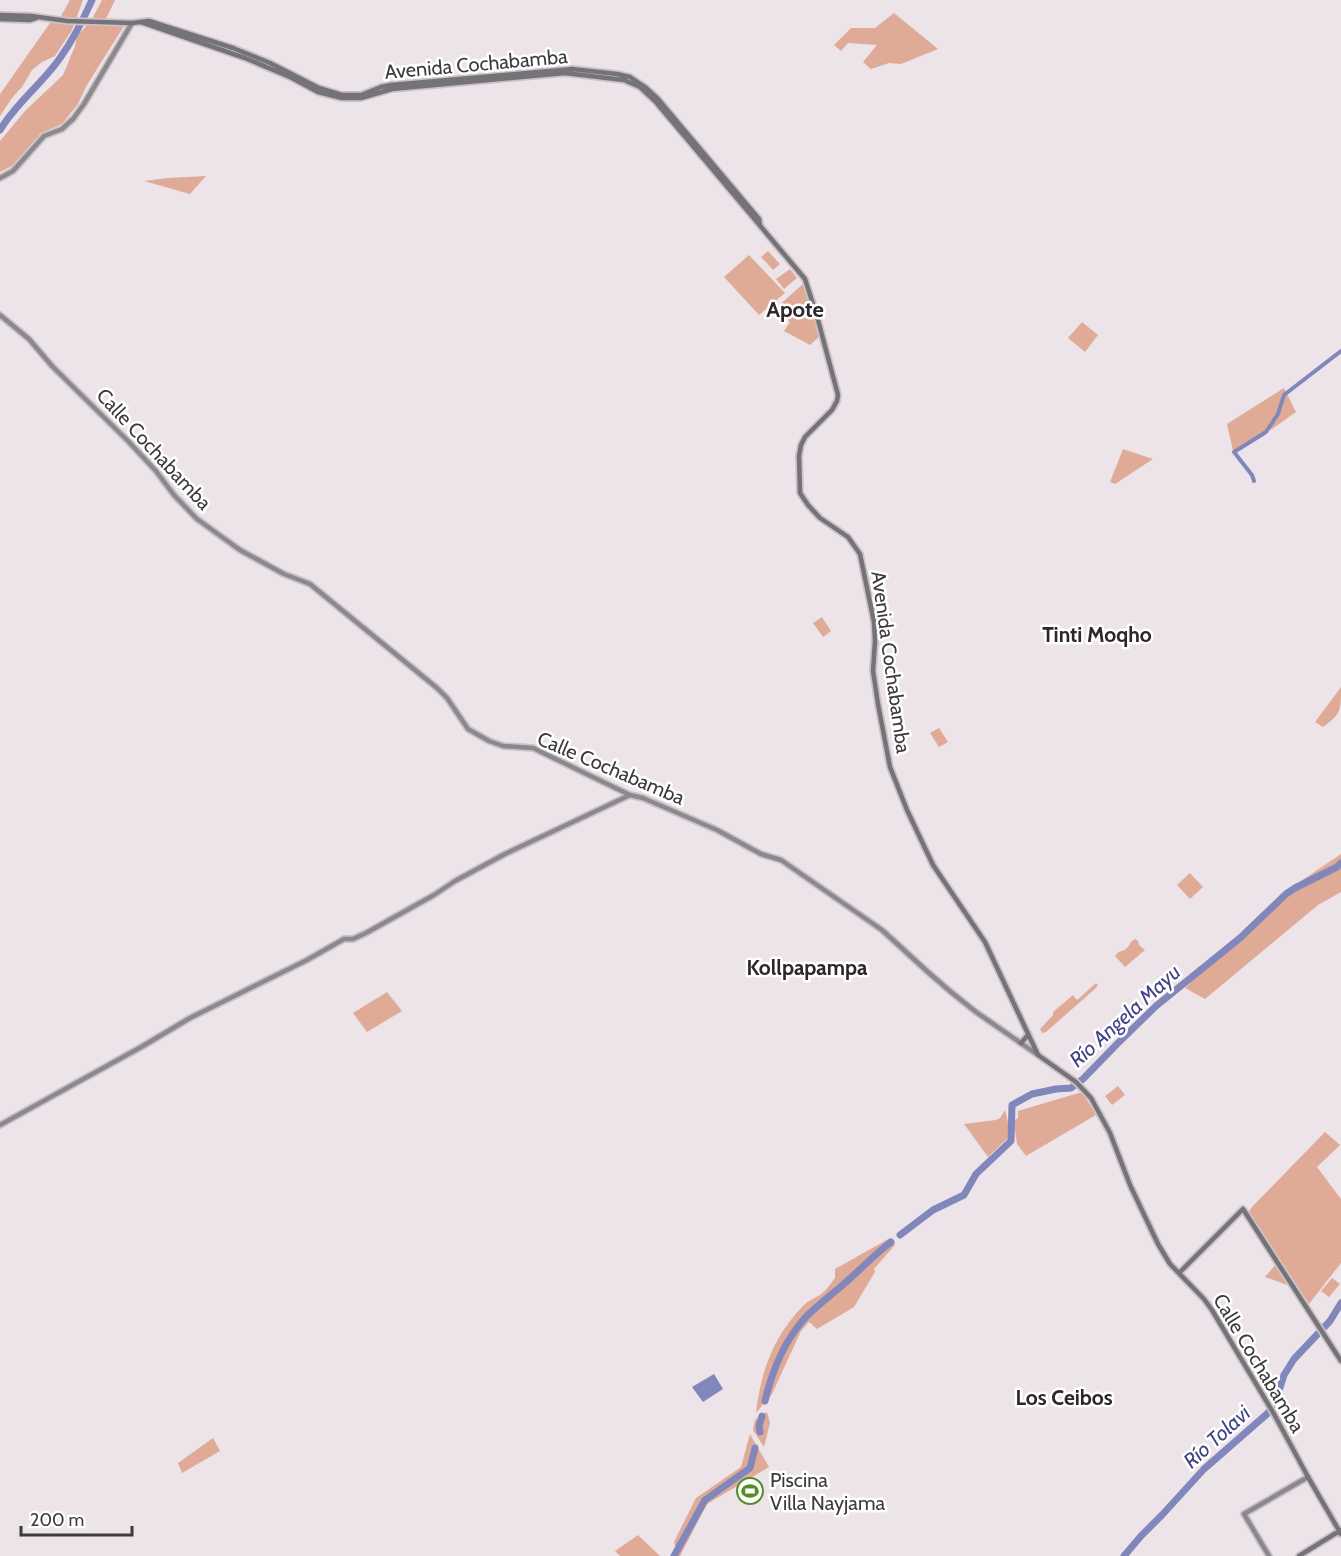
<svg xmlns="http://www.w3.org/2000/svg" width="1341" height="1556" viewBox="0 0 1341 1556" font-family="Cabin,sans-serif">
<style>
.green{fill:#e0ab96}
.water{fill:#8187ba}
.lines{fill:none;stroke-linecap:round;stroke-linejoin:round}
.canal{stroke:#8187ba;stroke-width:4}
.river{stroke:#8187ba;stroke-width:7}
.secondary-casing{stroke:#c9c2c6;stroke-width:8}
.primary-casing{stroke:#c9c2c6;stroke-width:8}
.secondary{stroke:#8b898d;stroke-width:4.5}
.primary{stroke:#767378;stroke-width:4.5}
.labels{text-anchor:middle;stroke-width:5;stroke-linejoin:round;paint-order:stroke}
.street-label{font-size:20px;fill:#3d3a3c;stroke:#fff}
.poi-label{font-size:20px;fill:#3d3a3c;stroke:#fff;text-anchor:start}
.neighbourhood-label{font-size:21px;font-weight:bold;fill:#2d272b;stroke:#fff}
.water-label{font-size:21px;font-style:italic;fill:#404385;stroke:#fff}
.quarter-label{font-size:22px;font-weight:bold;fill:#2d272b;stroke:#fff}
</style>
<rect width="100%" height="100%" fill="#ece4e9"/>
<path class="green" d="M70,0H83L72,30L55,56L42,62L32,70L22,87L12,98L0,116V94L50,23H66L69,18H60Z
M102,0H115L106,19H92Z
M894,13L938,49L901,64L889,63L871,69L863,62L877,45L848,43L841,51L834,45L851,28H875Z
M88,24L124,26L87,85L78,104L62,124L41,133L12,166L0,172V141L25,111L63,75L75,46L77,36Z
M206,176L190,194L144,181L168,178Z
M768,251L780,264L773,270L761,257Z
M749,255L785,293L759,315L724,277Z
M790,269L797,278L784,289L776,279Z
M804,283L820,336L810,345L784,331L790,322L776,308Z
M1082,322L1098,335L1085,352L1068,338Z
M1284,388L1296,412L1272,429L1233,451L1227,424Z
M1123,449L1153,459L1115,484L1110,482Z
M822,617L831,631L823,637L813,623Z
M1341,687C1341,711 1341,714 1323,727L1315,722Z
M939,728L948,742L939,747L930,733Z
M1341,854V860L1336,864L1295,885Z
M1341,867V892L1318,905L1205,999L1185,988L1207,967L1243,938L1282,901L1297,890Z
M1190,873L1203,887L1190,899L1177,885Z
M1135,939L1138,941L1139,945L1145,950L1125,967L1115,956C1118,951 1120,952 1124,950C1129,948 1130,941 1135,939Z
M1096,983L1098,985L1096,988L1046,1032L1042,1033L1040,1029L1053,1015V1012L1073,995L1077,1000Z
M387,992L402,1011L367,1032L353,1013Z
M1118,1086L1125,1095L1112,1105L1105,1096Z
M1082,1092L1096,1115L1026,1156L1017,1144L1014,1123L1015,1120L1018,1118V1111Z
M1005,1110L1008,1122L1009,1137L988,1157L964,1124L996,1120L1000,1118Z
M1325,1132L1340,1145L1317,1167L1341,1199V1263L1309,1304L1249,1212L1251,1208Z
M890,1238L895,1245L874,1269L875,1272L854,1307L817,1329L809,1322L801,1331L772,1394L756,1413C761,1370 774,1335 804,1305C809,1300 815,1298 820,1295C826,1291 831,1283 835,1278V1269Z
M1276,1264L1290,1286L1265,1277Z
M1332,1278L1340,1284L1329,1297L1321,1291Z
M767,1412L770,1423L764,1447L753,1430L755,1420Z
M750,1434L769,1467L707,1504L680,1556H678L674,1542L696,1498L741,1467Z
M213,1438L220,1451L182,1473L178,1463Z
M638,1535L660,1556H620L615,1551Z"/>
<path class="water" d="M714,1374L723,1389L703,1402L692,1387Z"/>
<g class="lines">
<path class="canal" d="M1254,481L1252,475L1234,452L1266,432L1278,414L1284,395L1341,351"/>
<path class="river" d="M0,130C16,103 42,84 60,58C73,40 83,20 92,0
M900,1235L933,1210L964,1195L976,1174L1011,1141L1012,1105L1032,1094L1056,1089L1071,1088L1083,1079L1117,1044L1156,1006L1240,938L1286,894L1295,888L1337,867L1341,863
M765,1401C772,1371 784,1342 804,1319C817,1305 833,1294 846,1282C861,1269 875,1254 891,1242
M760,1432L759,1426L762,1416
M674,1556L705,1500L750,1468L755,1448
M1124,1556L1141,1536L1162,1515L1204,1469L1267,1414L1275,1403L1284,1375L1294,1359L1330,1321L1341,1303"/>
<defs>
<path id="secondary" d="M0,178L13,171L44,136L62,129L73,119L84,104L132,23
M0,315L29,339L52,366L128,441L156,471L174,495L197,519L240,550L284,574L310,584L437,688L447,698L468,729L489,741L503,746L533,748L630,795L643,798L717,830L761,854L781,860L882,930L929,973L951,992L976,1012L1038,1055
M0,1125L143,1046L190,1018L307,960L344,939H353L366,933L434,895L455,881L505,854L630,795
M1269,1556L1244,1514L1308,1477"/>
<path id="primary" d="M0,15L31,16L67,21L132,23L149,21L233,48L270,63L319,88L342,95H361L381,87L391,85L572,69L617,74L630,77L645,87L658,99L759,219L760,225
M0,19L30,20L36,18
M141,22L245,58L290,77L318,92L342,98H361L392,89L565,73L624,80L640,87L655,101L805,279L818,320L838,395L837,401L832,410L805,437L801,445L799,456L800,493L808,505L820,518L848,537L860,554L874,622L875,641L873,671L878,704L890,767L907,810L933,865L985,942L1038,1055L1076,1082L1091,1098L1110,1133L1130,1185L1158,1244L1170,1264L1204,1299L1212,1310L1274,1414L1308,1477L1341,1534
M1021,1043L1028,1035
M1179,1273L1243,1209L1341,1361
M1299,1556L1341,1530"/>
</defs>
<use href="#secondary" class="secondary-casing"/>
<use href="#primary" class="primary-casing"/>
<use href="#secondary" class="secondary"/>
<use href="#primary" class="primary"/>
</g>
<defs>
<symbol id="stadium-ring" viewBox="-11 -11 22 22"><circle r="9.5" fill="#fff" stroke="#538d2a" stroke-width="1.5"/><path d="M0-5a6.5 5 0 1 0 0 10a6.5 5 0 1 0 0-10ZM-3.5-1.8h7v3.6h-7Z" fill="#538d2a"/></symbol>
</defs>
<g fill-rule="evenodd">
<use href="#stadium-ring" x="735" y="1476" width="30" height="30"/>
</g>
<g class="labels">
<g class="street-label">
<text transform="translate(476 64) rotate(-5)" y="7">Avenida Cochabamba</text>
<text transform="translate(154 449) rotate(47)" y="7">Calle Cochabamba</text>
<text transform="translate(891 662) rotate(82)" y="7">Avenida Cochabamba</text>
<text transform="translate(611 768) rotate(23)" y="7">Calle Cochabamba</text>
<text transform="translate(1259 1363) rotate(59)" y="7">Calle Cochabamba</text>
</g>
<g class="poi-label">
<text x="770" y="1487">Piscina<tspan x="770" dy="23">Villa Nayjama</tspan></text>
</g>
<g class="neighbourhood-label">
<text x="1097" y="642">Tinti Moqho</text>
<text x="807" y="975">Kollpapampa</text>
<text x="1064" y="1405">Los Ceibos</text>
</g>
<g class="water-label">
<text transform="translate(1125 1016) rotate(-42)" y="7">Río Angela Mayu</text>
<text transform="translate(1217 1437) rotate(-42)" y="7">Río Tolavi</text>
</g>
<g class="quarter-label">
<text x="795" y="317">Apote</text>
</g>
</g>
<path d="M21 1526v9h111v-9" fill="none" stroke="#3d3a3c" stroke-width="3"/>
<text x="30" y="1526" font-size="18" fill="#3d3a3c" stroke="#ffffff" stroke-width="4.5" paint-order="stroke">200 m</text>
</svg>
